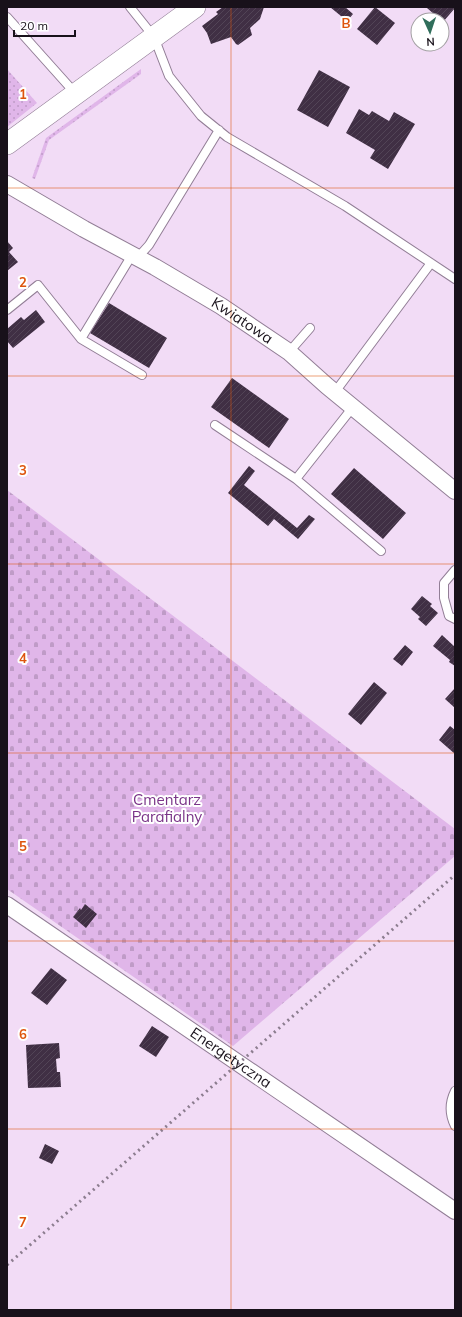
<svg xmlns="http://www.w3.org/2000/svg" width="462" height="1317" viewBox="0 0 462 1317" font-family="Mulish,sans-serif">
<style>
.grass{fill:url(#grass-dots)}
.cemetery{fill:url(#cemetery-stones)}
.building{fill:url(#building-hatch)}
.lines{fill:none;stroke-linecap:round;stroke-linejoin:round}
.service-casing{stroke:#927e96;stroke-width:10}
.minor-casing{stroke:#927e96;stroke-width:18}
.tertiary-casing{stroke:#927e96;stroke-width:22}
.service{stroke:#fff;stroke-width:8}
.minor{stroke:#fff;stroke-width:16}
.tertiary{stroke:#fff;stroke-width:21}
.rail{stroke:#8c7d8f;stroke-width:3;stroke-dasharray:2 4;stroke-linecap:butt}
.grid{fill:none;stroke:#de550d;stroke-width:1;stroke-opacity:0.55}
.labels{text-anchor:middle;stroke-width:4;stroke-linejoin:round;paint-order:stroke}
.street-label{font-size:15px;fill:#18111a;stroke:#fff}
.park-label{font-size:15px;fill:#7a3488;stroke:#fff}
.grid-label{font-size:13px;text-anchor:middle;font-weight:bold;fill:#de550d;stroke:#fff;stroke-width:4;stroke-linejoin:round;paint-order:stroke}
</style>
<defs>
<pattern id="grass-dots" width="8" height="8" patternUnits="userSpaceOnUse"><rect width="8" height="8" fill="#e0b6e9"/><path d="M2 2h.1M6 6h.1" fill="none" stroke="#bf9bc7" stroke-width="1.8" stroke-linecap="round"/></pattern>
<pattern id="cemetery-stones" width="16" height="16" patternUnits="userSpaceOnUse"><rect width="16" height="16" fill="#e0b6e9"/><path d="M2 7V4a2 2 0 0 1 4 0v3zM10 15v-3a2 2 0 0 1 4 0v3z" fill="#bf9bc7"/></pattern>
<pattern id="building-hatch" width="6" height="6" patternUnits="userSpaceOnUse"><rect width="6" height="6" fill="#402f44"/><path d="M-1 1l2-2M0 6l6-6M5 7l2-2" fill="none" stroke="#524456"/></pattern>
</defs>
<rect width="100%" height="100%" fill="#f2dcf6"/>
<path class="grass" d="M7,69L37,103L7,127Z
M141,69V74L49,140L35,179L32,178L46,138Z"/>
<path class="cemetery" d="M7,490L455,829V856L233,1046L7,889Z"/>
<path class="building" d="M223,7H264L260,19L250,28L252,35L238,45L236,44L231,37L211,44L207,33L202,26L218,14L216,12Z
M330,7H345L353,14L347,21Z
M375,7L395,23L377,45L357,29Z
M427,7H455V8L443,22L427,8Z
M319,70L350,87L328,127L297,110Z
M359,109L369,115L372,111L389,121L394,112L415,124L388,169L370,158L375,150L346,133Z
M7,241L13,248L9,252L18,262L7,271Z
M109,303L167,338L149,368L90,333Z
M36,310L45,322L13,348L7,341V329L21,317L24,320Z
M232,378L289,419L269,448L211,407Z
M249,466L255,471L244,485L275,510L297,528L309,515L315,519L298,539L274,519L268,526L228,493Z
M354,468L406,513L383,539L331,494Z
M422,596L432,604L430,606L438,613L426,626L418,619L420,617L411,609Z
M442,635L455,647V666L449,662L450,660L433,646Z
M405,645L413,652L402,666L393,659Z
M374,682L387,693L361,725L348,714Z
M455,688V708L445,699Z
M450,726L455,730V754L439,740Z
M85,904L97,914L86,928L73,917L80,908L81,910Z
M51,968L67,980L47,1005L31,993Z
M152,1026L169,1037L156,1057L139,1046Z
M59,1043L60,1058L56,1059L57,1072H60L61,1087L28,1088L26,1045Z
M45,1144L59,1151L52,1164L39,1158Z"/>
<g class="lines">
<defs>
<path id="service" d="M130,7L154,37L169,76L201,116L227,137L345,206L455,279
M7,17L75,93
M132,255L81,339L142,375
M138,258L140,255L149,245L219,130
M7,310L38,285L81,339
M289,352L310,328
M335,392L431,263
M353,407L296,479L381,551
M215,425L296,479
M455,570L444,583V598L449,616L455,619
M455,1091C449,1103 449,1114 455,1126"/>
<g id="minor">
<path id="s1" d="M7,184L84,229L155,267L221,306L289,352L327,386L455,491"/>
<path id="s2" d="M7,905L455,1211"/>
</g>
<path id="tertiary" d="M7,144L195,7"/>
</defs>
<use href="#service" class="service-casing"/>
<use href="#minor" class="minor-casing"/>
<use href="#tertiary" class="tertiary-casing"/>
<use href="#service" class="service"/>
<use href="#minor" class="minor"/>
<use href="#tertiary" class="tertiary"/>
<path class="rail" d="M7,1265L455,875"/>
</g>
<path class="grid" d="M231,7V1310M7,188H455M7,376H455M7,564H455M7,753H455M7,941H455M7,1129H455"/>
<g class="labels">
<g class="street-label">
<text dy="5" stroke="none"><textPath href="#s1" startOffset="272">Kwiatowa</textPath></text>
<text dy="5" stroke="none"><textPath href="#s2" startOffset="271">Energetyczna</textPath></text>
</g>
<g class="park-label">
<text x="167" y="805">Cmentarz<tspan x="167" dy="17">Parafialny</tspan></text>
</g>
</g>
<g class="grid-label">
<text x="346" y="28">B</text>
<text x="23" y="99">1</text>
<text x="23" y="287">2</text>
<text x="23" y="475">3</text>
<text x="23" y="663">4</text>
<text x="23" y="851">5</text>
<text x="23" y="1039">6</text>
<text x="23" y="1227">7</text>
</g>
<rect width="462" height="1317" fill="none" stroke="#18111a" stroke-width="16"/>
<g transform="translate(430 32) rotate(177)"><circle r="19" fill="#ffffff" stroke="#a3a0a3"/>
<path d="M0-3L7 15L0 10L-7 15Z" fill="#306e5b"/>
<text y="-6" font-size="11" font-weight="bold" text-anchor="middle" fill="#18111a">N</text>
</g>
<path d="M14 30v6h61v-6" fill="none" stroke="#18111a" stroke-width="2"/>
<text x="20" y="30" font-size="12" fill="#18111a" stroke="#ffffff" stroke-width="3" paint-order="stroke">20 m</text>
</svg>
